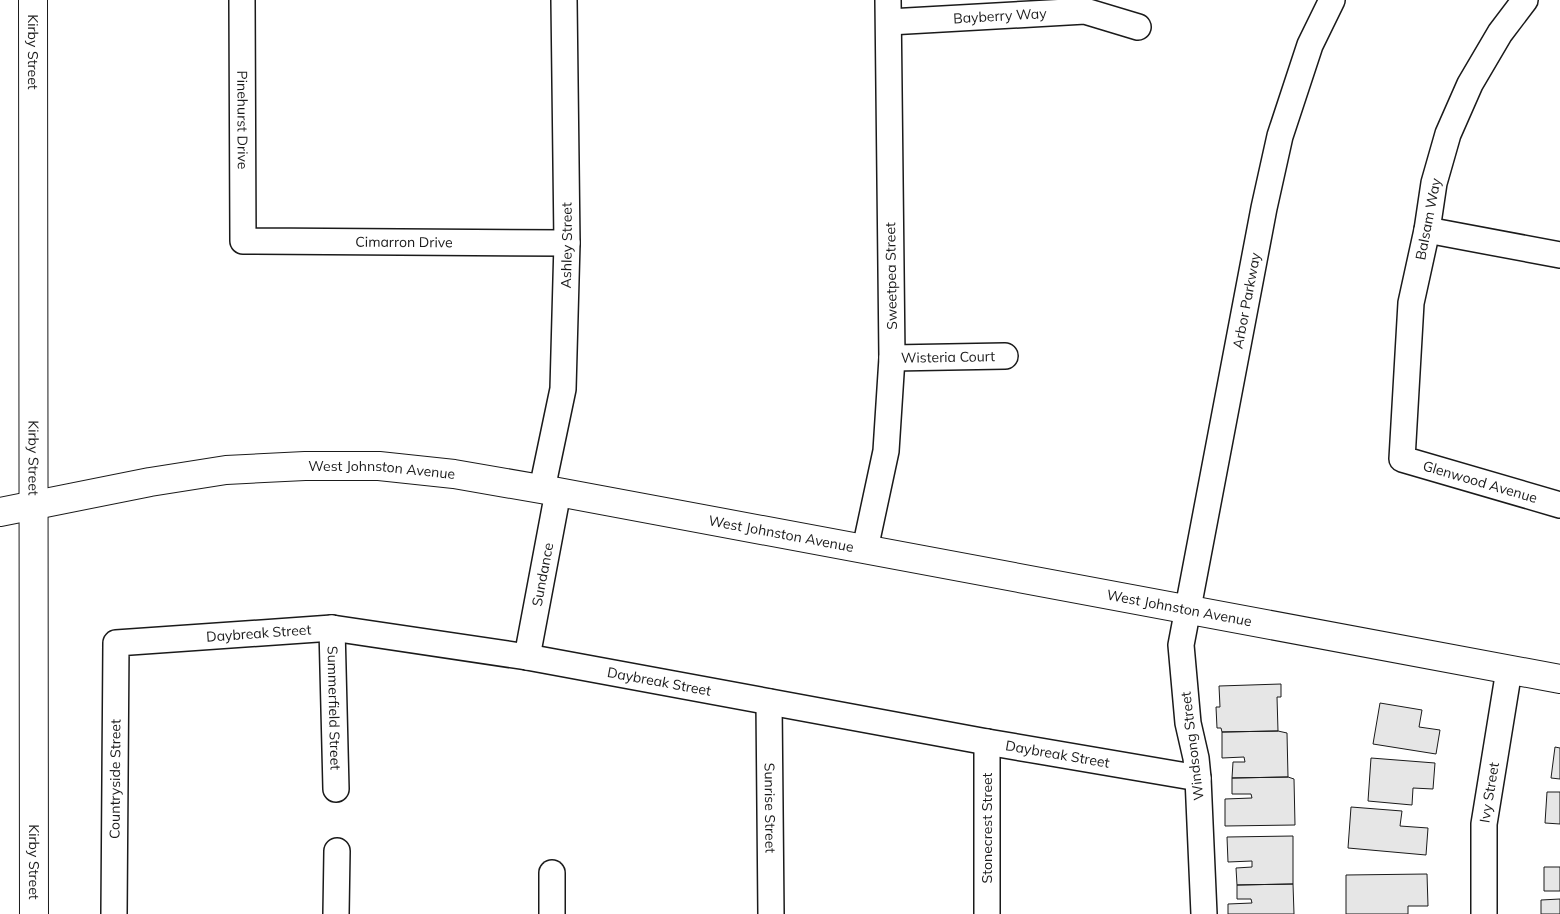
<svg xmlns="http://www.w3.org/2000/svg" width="1560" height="914" viewBox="0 0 1560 914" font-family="Mulish,sans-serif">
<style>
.building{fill:#e6e6e6;stroke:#1a1a1a}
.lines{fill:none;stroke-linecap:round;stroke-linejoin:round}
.minor-casing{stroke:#1a1a1a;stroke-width:28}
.tertiary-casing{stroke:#1a1a1a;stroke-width:30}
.minor{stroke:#fff;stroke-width:25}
.tertiary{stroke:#fff;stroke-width:28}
.labels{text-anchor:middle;stroke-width:4;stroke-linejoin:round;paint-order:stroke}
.street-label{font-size:14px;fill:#1a1a1a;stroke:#fff}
</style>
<rect width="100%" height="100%" fill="#fff"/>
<path class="building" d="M1281,684V697H1277L1278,731L1222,732L1221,728H1217L1216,707H1220L1219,686Z
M1380,703L1422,710L1419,727L1440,730L1436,754L1373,744Z
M1278,731L1287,733L1288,777L1232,778L1233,762H1245L1244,757L1222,758V732Z
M1555,747L1560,748V779L1551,778Z
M1371,758L1435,763L1433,789L1413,788L1412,805L1368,801Z
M1288,777L1294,779L1295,825L1225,826V799L1252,798L1251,794H1232V778Z
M1547,792H1560V824L1545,823Z
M1351,807L1402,811L1400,826L1428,828L1426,855L1348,848Z
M1293,836V884L1237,885L1236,868L1252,867V861L1228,862L1227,837Z
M1544,867H1560V891H1544Z
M1427,874L1428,906H1408V914H1346V875Z
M1293,884L1294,914H1228V904L1252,903L1251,899H1237V885Z
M1560,899V914H1541V900Z"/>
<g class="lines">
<defs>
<g id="minor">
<path id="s1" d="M242,0L243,241L567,243"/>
<path id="s2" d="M1525,0L1500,33L1470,84L1448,134L1434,183L1427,230L1411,303L1402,459L1560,505"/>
<path id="s3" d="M889,22L1085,11L1138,27"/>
<path d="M1427,230L1560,255"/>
<path id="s4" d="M892,358L1005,356"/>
<path id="s5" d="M542,489L563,389L567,243L564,0"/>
<path d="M865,549L886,451L892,358L888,0"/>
<path id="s6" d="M332,628L336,789"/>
<path id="s7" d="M527,657L558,492"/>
<path id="s8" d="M769,702L771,914"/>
<path d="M987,742V914"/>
<path id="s9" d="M114,914L116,643L332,628L527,657L987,742L1198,778"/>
<path d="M336,914L337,851"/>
<path d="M552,914V873"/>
<path id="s10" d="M1204,914L1198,778L1196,758L1188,723L1181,645L1264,208L1280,136L1310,45L1332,0"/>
<path id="s11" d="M1484,914V824L1509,670"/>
</g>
<g id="tertiary">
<path id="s12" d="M33,0L34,914"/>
<path id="s13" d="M0,512L150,482L226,470L305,466H379L454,474L558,492L1560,679"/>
</g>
</defs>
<use href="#minor" class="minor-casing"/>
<use href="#tertiary" class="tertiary-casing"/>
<use href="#minor" class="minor"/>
<use href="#tertiary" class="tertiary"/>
</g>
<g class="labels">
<g class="street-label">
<text dy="5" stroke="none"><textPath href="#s3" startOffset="111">Bayberry Way</textPath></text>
<text dy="5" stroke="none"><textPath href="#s12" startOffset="52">Kirby Street</textPath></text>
<text dy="5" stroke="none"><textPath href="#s1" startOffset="120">Pinehurst Drive</textPath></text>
<text transform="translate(1428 219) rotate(-79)" y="5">Balsam Way</text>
<text dy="5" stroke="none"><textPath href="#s1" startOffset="402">Cimarron Drive</textPath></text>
<text dy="5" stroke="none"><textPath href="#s5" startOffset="246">Ashley Street</textPath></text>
<text transform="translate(891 276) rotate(-91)" y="5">Sweetpea Street</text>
<text dy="5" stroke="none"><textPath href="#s10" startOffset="621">Arbor Parkway</textPath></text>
<text dy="5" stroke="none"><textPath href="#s4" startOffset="56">Wisteria Court</textPath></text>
<text dy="5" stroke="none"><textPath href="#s12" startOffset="458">Kirby Street</textPath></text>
<text dy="5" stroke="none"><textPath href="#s13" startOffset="386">West Johnston Avenue</textPath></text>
<text dy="5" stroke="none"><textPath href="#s2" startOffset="566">Glenwood Avenue</textPath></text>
<text dy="5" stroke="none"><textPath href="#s13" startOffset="791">West Johnston Avenue</textPath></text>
<text dy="5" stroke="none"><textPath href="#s7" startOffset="84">Sundance</textPath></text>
<text dy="5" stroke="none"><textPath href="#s13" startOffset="1196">West Johnston Avenue</textPath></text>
<text dy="5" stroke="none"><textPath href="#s9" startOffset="414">Daybreak Street</textPath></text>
<text dy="5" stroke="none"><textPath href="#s9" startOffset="819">Daybreak Street</textPath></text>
<text dy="5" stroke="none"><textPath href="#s6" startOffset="80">Summerfield Street</textPath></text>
<text transform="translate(1192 746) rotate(-97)" y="5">Windsong Street</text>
<text dy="5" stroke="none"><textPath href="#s9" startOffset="1224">Daybreak Street</textPath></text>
<text dy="5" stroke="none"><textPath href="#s9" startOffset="135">Countryside Street</textPath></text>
<text dy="5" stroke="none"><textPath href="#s11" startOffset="122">Ivy Street</textPath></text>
<text dy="5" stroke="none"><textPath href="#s8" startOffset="106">Sunrise Street</textPath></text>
<text transform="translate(987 828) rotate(-90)" y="5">Stonecrest Street</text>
<text dy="5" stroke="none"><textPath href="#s12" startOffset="862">Kirby Street</textPath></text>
</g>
</g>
</svg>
